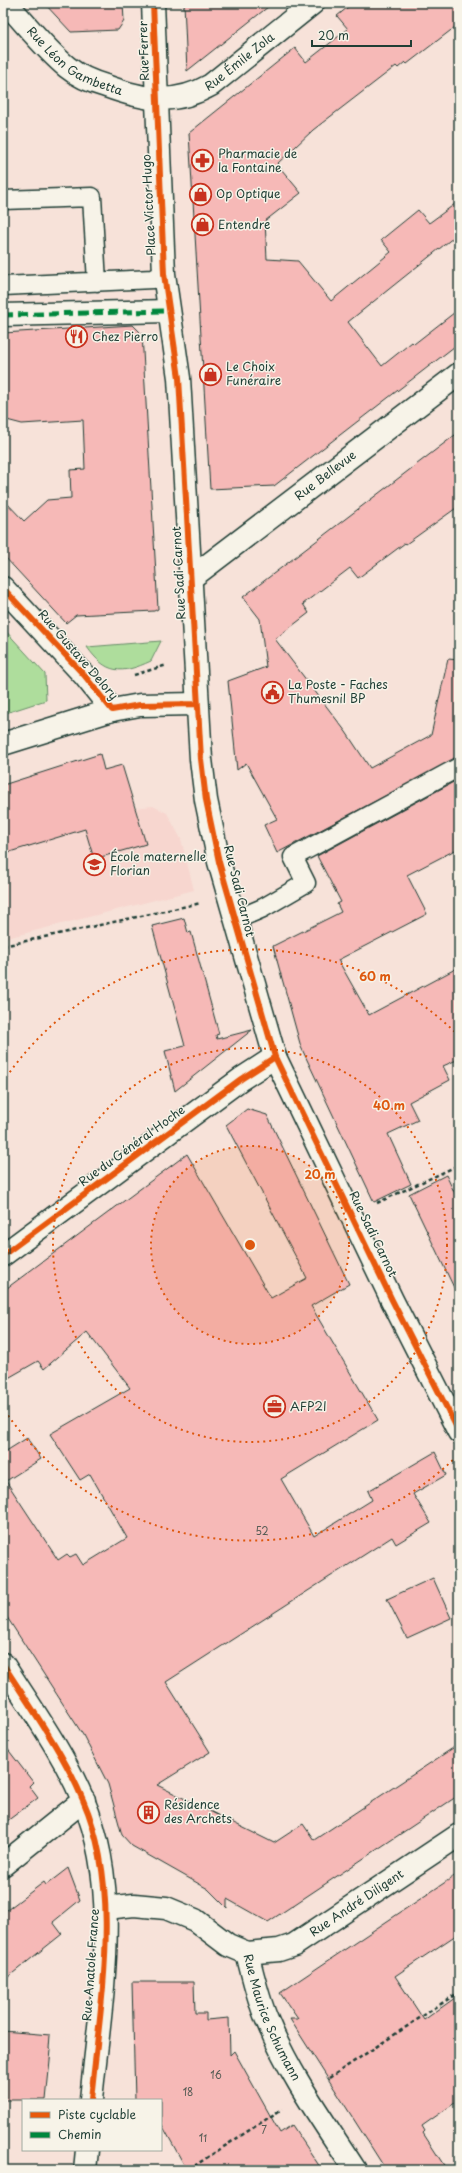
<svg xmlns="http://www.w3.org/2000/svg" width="462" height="2173" viewBox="0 0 462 2173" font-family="'Playpen Sans',sans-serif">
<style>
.built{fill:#f7d6cf}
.green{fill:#aedd9c;stroke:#668d68}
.building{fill:#f6b9b7;stroke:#1f3d34}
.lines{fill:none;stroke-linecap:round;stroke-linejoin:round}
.service-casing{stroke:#1f3d34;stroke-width:21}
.pedestrian-casing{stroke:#1f3d34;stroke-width:25}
.minor-casing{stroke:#1f3d34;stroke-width:25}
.tertiary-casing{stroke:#1f3d34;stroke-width:25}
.path{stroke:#1f3d34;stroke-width:2.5;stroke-dasharray:4 3;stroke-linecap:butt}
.service{stroke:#f7f3e8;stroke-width:18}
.pedestrian{stroke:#f7f3e8;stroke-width:22}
.minor{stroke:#f7f3e8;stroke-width:22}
.tertiary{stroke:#f7f3e8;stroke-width:22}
.quiet{stroke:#00873e;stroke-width:5;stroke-dasharray:10 5;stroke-linecap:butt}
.cycleway-casing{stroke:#f7f3e8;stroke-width:8}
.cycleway{stroke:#e8590c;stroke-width:6}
.ring{fill:none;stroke:#de580e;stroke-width:2;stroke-dasharray:2 4}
.labels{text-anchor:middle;stroke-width:3;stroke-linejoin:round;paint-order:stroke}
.number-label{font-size:10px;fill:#555c55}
.street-label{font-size:12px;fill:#1f3d34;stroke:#f7f3e8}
.poi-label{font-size:12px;fill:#1f3d34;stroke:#f7f3e8;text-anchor:start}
.centre{fill:#de580e;stroke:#f7f3e8;stroke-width:2}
.ring-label{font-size:12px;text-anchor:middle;font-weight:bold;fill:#de580e;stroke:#f7f3e8;stroke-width:3;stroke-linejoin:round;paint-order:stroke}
</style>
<rect width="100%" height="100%" fill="#f7e2d9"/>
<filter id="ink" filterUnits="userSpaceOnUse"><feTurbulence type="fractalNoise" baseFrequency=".025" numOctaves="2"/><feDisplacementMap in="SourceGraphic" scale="8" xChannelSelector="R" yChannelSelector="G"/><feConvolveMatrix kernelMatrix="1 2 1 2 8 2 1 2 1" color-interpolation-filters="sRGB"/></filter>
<g filter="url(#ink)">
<path class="built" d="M100,754L104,769L122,765L135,808L153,806L167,813L181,839L194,890L3,939V785Z"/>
<path class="green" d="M3,628L45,674L46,700L3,714Z
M161,641L151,661C121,675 106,674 87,647Z"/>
<path class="building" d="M44,3H123L124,21L118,30L71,32Z
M184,3H273L187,71Z
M353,3H459V24L407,64L405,62L398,68L396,66L313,130L277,164L301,193L265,221L267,259L298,261L331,301L391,252L381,240L418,210L429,223L459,201V233L348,322L382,366L412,342L414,344L459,309V343L274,486L210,489L189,133L295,48L306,62L348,29L337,16Z
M133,325L142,334L158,609L154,611L76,615L66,623L3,555V499L24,521L47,500L71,498L70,470L85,469L83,420L22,424L3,419V333Z
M459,432V506L406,544L405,543L358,578L350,568L303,604L309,613L275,639L346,732L370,768L431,735L448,659L459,660V757L277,853L264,825L277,819L246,763L237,770L228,681L266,667L260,619L243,597Z
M100,754L104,770L122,765L146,844L94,859L85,829L3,854V785Z
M459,779V848L407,875L427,914L338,960L369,1015L459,967V1059L443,1066L450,1080L409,1102L418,1120L388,1134L411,1184L374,1202L301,1047L273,946L341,912L337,904L341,902L317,856Z
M184,918L188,933L191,932L219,1034L216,1035L217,1039L252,1030L175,1091L165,1051L185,1046L152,926Z
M247,1109L267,1115L349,1284L311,1306L378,1420L281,1479L314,1536L372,1500L368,1491L435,1452L446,1475L413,1494L431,1523L396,1544L392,1537L166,1682L210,1752L157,1785L274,1843L303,1824L314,1840L459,1744V1795L268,1922L227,1899V1908L208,1889L132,1846L122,1835L108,1784L83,1735L3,1611V1453L27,1438L41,1459L6,1481L58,1560L67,1554L70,1557L76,1554L83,1565L127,1538L90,1474L80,1480L50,1434L130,1388L87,1332L44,1369L38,1361L3,1381V1291L187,1154L271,1298L307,1278L226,1125Z
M446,1175L459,1202V1298L409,1194Z
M433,1578L451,1618L407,1638L387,1599Z
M3,1743L33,1782L29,1786L38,1798L3,1824Z
M68,1868L80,1900L53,1922L62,1934L3,1981V1913L44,1882L46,1885Z
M459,1873V1933L395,1976L424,2020L459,1995V2100L422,2126L425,2131L423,2133L447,2170H386L290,2019H298L280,1993Z
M132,1982H194L195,2013H206V2020L229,2018L230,2055L234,2051L280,2133L292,2125L322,2170H187L161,2123V2100H135Z
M3,2031L50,2035L49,2049L51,2050L46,2100H3Z"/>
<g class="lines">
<defs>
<path id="service" d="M3,200L92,197L97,282
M3,286L153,279L164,274
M235,920L263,908L306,883L293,857L459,767"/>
<path id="pedestrian" d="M3,315L168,311"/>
<g id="minor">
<path id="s1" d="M6,3C26,24 45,49 67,67C78,76 92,82 106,86C144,100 174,106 211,85L313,3"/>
<path id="s2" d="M191,578L459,374"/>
<path d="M3,588L84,675L112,710L140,705L197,704"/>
<path d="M3,744L112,710"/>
<path d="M3,1255L241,1079L275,1057"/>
<path d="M3,1664C31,1708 63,1752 83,1800C123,1891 100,2004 91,2100"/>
<path d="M3,1865L84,1800"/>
<path id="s3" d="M106,1908L134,1905L166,1908L195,1920L228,1945L247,1953L279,1950L294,1945L459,1835"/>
<path id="s4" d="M247,1953C253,1976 258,1999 267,2020C289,2074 324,2122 355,2170"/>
<path d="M85,2170L87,2150"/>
</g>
<path id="tertiary" d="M153,3L164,274L179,378L201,759L206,800L219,862L275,1057L392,1300L459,1432"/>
</defs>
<use href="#service" class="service-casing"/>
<use href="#pedestrian" class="pedestrian-casing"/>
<use href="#minor" class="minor-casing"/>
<use href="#tertiary" class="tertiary-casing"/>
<path class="path" d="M134,675L167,665
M3,946L201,903
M377,1203L459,1165
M329,2078L459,1992
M188,2170L282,2109"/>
<use href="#service" class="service"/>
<use href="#pedestrian" class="pedestrian"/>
<use href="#minor" class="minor"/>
<use href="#tertiary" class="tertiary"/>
<path class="quiet" d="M3,315L168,311"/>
<defs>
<path id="cycleway" d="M153,3L164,274L179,378L201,759L206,800L219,862L275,1057L392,1300L459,1432
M3,588L84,675L112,710L140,705L197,704
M3,1255L241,1079L275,1057
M3,1664C31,1708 63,1752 83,1800C123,1891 100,2004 91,2100"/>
</defs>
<use href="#cycleway" class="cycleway-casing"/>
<use href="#cycleway" class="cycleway"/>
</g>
</g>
<circle cx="250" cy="1245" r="99" fill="#de580e" fill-opacity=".12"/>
<g class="ring">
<circle cx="250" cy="1245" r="99"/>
<circle cx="250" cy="1245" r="197"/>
<path d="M457 1456A296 296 0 0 1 3 1408M3 1082A296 296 0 0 1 457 1034"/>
</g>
<defs>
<symbol id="pharmacy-ring" viewBox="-11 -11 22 22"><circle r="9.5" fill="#f7f3e8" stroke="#c8321e" stroke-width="1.5"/><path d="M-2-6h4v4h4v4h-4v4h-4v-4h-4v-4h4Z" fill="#c8321e"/></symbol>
<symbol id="shop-ring" viewBox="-11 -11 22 22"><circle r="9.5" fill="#f7f3e8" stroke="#c8321e" stroke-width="1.5"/><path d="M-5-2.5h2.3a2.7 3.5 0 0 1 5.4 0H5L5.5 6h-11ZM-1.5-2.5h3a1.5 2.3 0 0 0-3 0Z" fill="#c8321e"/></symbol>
<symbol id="restaurant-ring" viewBox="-11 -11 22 22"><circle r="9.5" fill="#f7f3e8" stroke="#c8321e" stroke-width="1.5"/><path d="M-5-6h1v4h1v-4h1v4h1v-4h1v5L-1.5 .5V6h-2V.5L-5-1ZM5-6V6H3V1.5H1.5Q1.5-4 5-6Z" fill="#c8321e"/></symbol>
<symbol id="civic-ring" viewBox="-11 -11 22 22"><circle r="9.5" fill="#f7f3e8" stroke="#c8321e" stroke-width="1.5"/><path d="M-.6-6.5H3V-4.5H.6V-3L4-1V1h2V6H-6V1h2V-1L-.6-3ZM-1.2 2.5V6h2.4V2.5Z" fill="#c8321e"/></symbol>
<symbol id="school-ring" viewBox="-11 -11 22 22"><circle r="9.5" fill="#f7f3e8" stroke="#c8321e" stroke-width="1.5"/><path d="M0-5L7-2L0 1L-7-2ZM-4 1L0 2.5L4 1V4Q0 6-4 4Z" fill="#c8321e"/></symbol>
<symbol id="office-ring" viewBox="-11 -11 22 22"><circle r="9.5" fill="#f7f3e8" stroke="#c8321e" stroke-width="1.5"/><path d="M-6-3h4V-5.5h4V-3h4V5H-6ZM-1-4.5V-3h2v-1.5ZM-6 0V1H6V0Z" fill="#c8321e"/></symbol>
<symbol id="building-ring" viewBox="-11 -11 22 22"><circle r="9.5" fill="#f7f3e8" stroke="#c8321e" stroke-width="1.5"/><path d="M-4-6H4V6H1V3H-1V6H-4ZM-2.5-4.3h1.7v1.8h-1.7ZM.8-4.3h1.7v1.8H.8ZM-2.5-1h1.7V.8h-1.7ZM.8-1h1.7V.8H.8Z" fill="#c8321e"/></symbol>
</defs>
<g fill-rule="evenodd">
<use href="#pharmacy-ring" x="190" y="148" width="25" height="25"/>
<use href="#shop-ring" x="188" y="182" width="25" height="25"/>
<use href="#shop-ring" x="190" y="212" width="25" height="25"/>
<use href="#restaurant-ring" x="64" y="324" width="25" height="25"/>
<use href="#shop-ring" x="198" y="362" width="25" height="25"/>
<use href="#civic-ring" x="260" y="680" width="25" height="25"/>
<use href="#school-ring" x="82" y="852" width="25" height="25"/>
<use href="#office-ring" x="262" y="1394" width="25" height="25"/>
<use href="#building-ring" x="136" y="1800" width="25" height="25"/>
</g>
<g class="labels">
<g class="number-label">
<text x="262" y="1535">52</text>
<text x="216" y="2079">16</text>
<text x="188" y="2096">18</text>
<text x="264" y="2134">7</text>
<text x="203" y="2142">11</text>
</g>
<g class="street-label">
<text transform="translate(144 51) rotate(-92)" y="4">Rue Ferrer</text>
<text dy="4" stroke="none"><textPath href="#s1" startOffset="92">Rue Léon Gambetta</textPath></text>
<text dy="4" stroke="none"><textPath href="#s1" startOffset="278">Rue Émile Zola</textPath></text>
<text transform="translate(149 205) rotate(-93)" y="4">Place Victor Hugo</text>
<text dy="4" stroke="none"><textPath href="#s2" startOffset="169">Rue Bellevue</textPath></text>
<text transform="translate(179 573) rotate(-93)" y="4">Rue Sadi Carnot</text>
<text transform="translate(78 655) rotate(49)" y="4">Rue Gustave Delory</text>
<text transform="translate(239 891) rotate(76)" y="4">Rue Sadi Carnot</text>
<text transform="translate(132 1146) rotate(-36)" y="4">Rue du Général Hoche</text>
<text transform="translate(373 1234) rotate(64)" y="4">Rue Sadi Carnot</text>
<text dy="4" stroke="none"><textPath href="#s3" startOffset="277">Rue André Diligent</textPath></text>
<text transform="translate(91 1965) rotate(-86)" y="4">Rue Anatole France</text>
<text dy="4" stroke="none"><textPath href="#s4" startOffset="69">Rue Maurice Schumann</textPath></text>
</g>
<g class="poi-label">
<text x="218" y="158">Pharmacie de<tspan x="218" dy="14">la Fontaine</tspan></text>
<text x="216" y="198">Op Optique</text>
<text x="218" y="229">Entendre</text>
<text x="92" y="341">Chez Pierro</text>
<text x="226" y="371">Le Choix<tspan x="226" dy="14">Funéraire</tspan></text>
<text x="288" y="689">La Poste - Faches<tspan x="288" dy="14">Thumesnil BP</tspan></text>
<text x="110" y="861">École maternelle<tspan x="110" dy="14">Florian</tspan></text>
<text x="290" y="1411">AFP2I</text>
<text x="164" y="1809">Résidence<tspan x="164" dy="14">des Archets</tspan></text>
</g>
</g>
<circle cx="250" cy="1245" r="6" class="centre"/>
<g class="ring-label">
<text x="375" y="981">60 m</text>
<text x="389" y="1110">40 m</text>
<text x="320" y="1179">20 m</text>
</g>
<rect width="462" height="2173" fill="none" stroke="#f7f3e8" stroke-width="16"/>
<rect x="8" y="8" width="446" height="2157" fill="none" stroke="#1f3d34" stroke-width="1.5" filter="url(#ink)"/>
<rect x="22" y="2099" width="140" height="52" fill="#f7f3e8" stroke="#a1aaa0"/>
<rect x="30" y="2112" width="20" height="6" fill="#e8590c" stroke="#a1aaa0"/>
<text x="58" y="2119" font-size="12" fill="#1f3d34">Piste cyclable</text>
<rect x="30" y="2132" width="20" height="6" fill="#00873e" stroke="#a1aaa0"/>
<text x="58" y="2139" font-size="12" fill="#1f3d34">Chemin</text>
<path d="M312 40v6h99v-6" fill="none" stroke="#1f3d34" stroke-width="2"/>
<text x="318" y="40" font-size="12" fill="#1f3d34" stroke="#f7f3e8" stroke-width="3" paint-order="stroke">20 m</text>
</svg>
